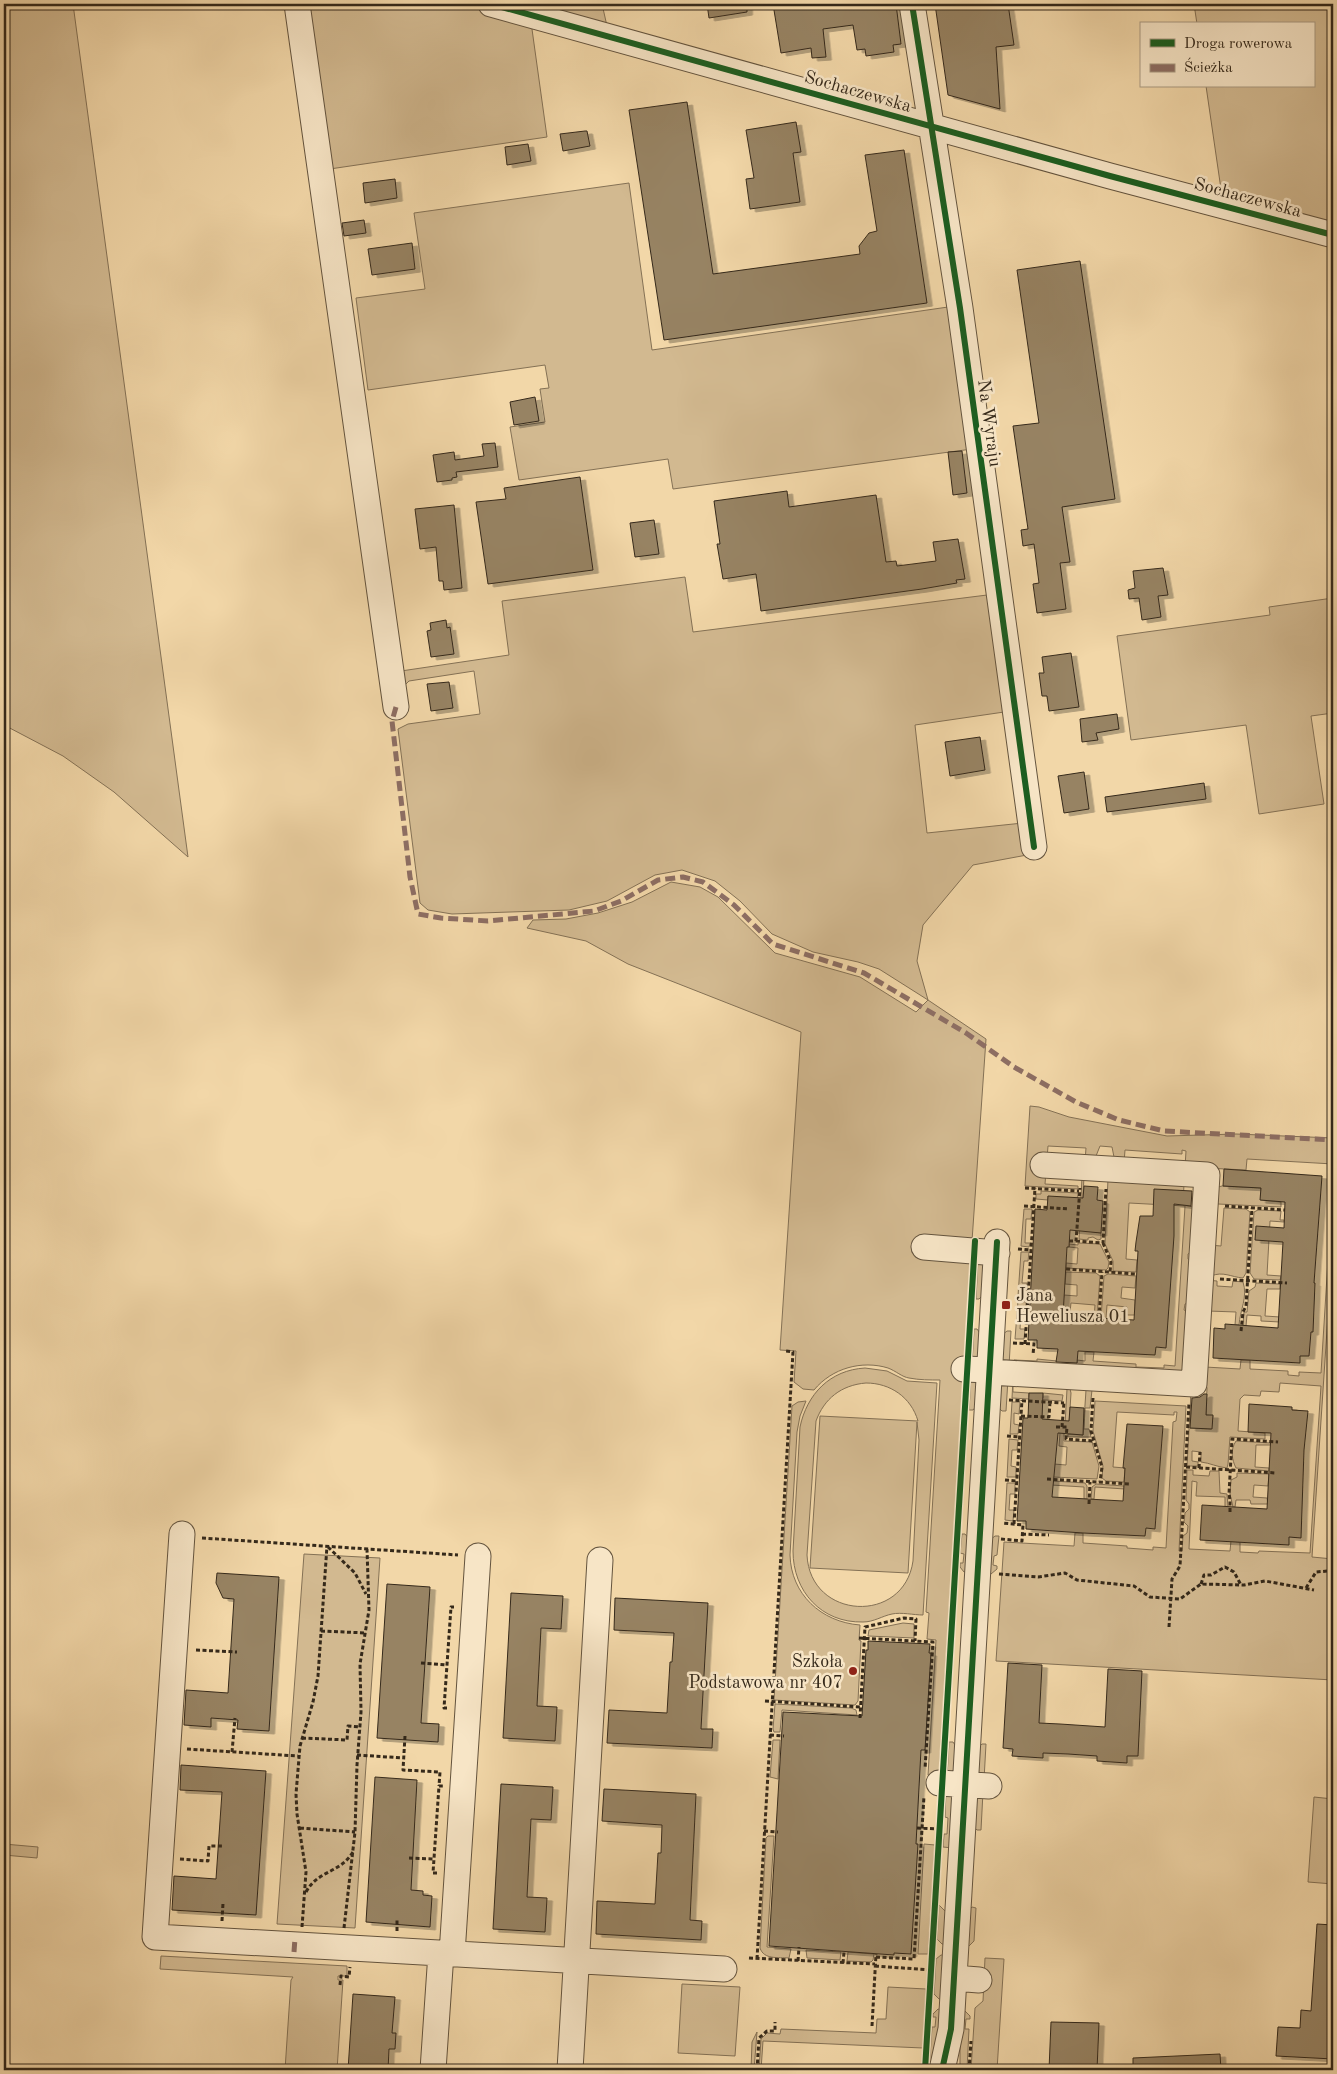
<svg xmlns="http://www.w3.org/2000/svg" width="1337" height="2074" viewBox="0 0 1337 2074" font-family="'Old Standard TT',serif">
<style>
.green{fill:#d2b990;stroke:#847155;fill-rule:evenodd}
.building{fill:#978364;stroke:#35291a;filter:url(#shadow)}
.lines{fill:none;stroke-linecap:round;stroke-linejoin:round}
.minor-casing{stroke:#64543e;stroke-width:27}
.path{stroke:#35291a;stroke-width:3;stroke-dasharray:4 2.5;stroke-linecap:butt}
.minor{stroke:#f7e5c6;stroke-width:25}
.quiet{stroke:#8d6e63;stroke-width:5;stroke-dasharray:10 5;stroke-linecap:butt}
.cycleway-casing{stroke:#f7e5c6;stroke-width:9}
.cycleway{stroke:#1b5e20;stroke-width:6}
.poi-dot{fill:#8f2418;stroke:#f7e5c6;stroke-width:2}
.labels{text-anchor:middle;stroke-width:5;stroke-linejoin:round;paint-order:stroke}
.street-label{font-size:18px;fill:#35291a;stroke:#f7e5c6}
.poi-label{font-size:18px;fill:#35291a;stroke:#f7e5c6;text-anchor:start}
</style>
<defs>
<filter id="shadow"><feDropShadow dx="5.5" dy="3" stdDeviation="0" flood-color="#0004"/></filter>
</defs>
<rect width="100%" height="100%" fill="#f2d7a8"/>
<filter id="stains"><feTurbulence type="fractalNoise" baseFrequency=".004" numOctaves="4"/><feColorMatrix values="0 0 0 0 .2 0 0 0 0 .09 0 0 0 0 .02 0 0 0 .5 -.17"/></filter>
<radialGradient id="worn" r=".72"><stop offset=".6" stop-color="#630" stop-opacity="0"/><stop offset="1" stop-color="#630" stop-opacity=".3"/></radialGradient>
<path class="green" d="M4,4H73L188,857L114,792L63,756L4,725Z
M304,4H467L531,22L547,137L323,170Z
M520,4H602L607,26Z
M1194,4H1333V225L1222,196L1206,86H1313V24H1197Z
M629,183L652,350L948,307L972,449L673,489L668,459L519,480L510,427L545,422L540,389L549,388L545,365L368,390L356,298L425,289L414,213Z
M685,577L693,632L995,594L1011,711L915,725L927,833L1023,823L1027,855L973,865L923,925L917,961L928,1000L986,1039L972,1241L939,1776L928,1775L936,1640L927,1639L929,1613L926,1612L940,1380C930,1380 919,1380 909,1378C902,1377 896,1371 888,1368C862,1360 832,1368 814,1390L803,1389L794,1382L796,1351L780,1350L801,1032L628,964L586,941L527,928L533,920L566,919L598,913L632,902L671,882L700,887L718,897L775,953L860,977L916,1012L928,1000L879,969L858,962L813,952L772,934L740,901L715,881L682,870L655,875L607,901L569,910L452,914L428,910L420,903L398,729L408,724L480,714L474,671L409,681L403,687L401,671L509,655L502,601Z
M1333,598V713L1311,716L1324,804L1259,814L1246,725L1131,740L1117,636L1270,615L1269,607Z
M1030,1106L1039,1107L1069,1117L1167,1136L1236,1134L1333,1138V1164L1247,1159L1246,1170L1185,1167L1186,1151L1182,1150V1154L1125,1150L1124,1163L1114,1157L1112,1147L1100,1146L1096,1156L1085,1161L1086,1148L1048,1146L1045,1184L1078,1186V1189L1025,1186Z
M1082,1177H1084L1081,1230L1101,1233V1239L1098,1240L1093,1237L1088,1238V1240L1079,1239Z
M1108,1179L1184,1184L1183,1205L1194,1207L1191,1252L1188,1254V1259L1191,1261L1188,1303L1185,1304L1184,1310L1188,1312L1184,1372L1014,1366V1360L1037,1361V1359L1077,1363V1360L1085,1361V1352H1094L1093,1361L1136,1364V1367L1164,1368V1365L1175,1366L1185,1206L1129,1203L1126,1259L1137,1260L1136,1272L1113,1271V1261L1105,1244Z
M1333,1179V1239L1312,1557L1333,1559V1680L996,1661L1004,1542L1074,1546L1075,1533H1083V1543L1127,1546V1548L1153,1550V1547L1166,1548L1173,1422L1176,1421L1177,1412H1174V1415L1117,1412L1113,1467L1125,1468L1124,1482L1106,1481L1102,1478L1103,1466L1093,1431L1095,1401L1186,1406L1179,1551H1182L1183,1536L1187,1533L1188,1526L1184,1522L1185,1513L1189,1509V1504L1186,1500L1187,1470H1193V1475L1209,1476L1210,1471H1219L1220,1493L1227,1494L1228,1507H1225V1497L1196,1496L1197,1482L1192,1481L1189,1549L1230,1551L1231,1541L1240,1542V1552L1258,1553L1259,1551L1310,1553L1321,1386L1280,1383L1279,1392L1261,1391L1260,1396L1244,1395L1240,1399L1238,1431L1265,1433V1439L1230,1437L1228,1464L1227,1468C1217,1467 1210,1463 1201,1462V1452L1192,1451V1461L1198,1462V1466H1187L1191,1393L1190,1428L1211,1429L1213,1416L1206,1415L1207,1388L1201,1373L1207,1280L1217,1281V1286L1232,1287L1233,1281L1243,1282C1248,1297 1240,1310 1239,1325H1235L1236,1312L1208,1311L1205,1367L1240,1369L1241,1360H1250V1369L1288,1371V1375L1299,1376V1372L1321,1373Z
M1222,1186L1261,1188V1200L1281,1202V1207L1218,1204L1216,1201L1218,1187Z
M1041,1191L1078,1193L1075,1230L1048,1196V1200L1036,1199V1194H1041Z
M1224,1208L1246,1209L1250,1212L1246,1273L1243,1278C1231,1277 1223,1271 1211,1276L1209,1245L1221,1246Z
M1024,1209H1032L1031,1219H1026L1025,1243H1030L1029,1247L1021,1246Z
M1258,1210L1281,1211L1280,1220H1284V1222L1270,1221L1267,1275L1281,1276L1280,1280L1254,1279L1250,1273L1254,1212Z
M1078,1243L1100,1244L1109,1262L1108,1268L1106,1270L1066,1268V1263L1077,1264L1078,1248L1069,1247V1244L1078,1245Z
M1021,1252H1029L1028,1261H1024L1022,1283H1027V1290H1022L1021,1296H1018Z
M978,1259L985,1263L984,1294L979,1299H976Z
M1066,1272L1096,1273L1100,1276L1097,1318H1094L1095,1305L1071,1303L1070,1312L1062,1311L1064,1295L1077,1296V1285L1065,1284Z
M1108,1274L1136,1276L1135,1288L1122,1287L1121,1298L1135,1300V1315H1127V1307L1107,1305L1106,1318H1101L1104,1276Z
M1256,1283L1280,1284V1289H1267L1265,1316L1280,1317V1322L1261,1321V1316L1247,1315L1246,1326L1243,1325L1244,1312H1247L1249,1291L1255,1287Z
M1018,1301L1026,1302V1312H1021L1020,1329H1025L1024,1339H1015Z
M974,1329H977L982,1336L981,1358L972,1363Z
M1007,1331H1011L1009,1366L1001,1358L1002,1335Z
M865,1368L887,1371L907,1381L937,1383L923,1615C914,1615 901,1612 892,1614C882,1616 874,1622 863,1622C821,1623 793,1591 793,1551L800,1427C807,1394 830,1370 865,1368ZM866,1383C890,1383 911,1397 918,1421L820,1416L810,1568L908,1573L917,1422L919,1440L913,1561C904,1625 810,1620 807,1555L816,1421C824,1399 841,1385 866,1383Z
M971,1376L976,1379L978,1404L973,1410H969Z
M1008,1379L1006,1411H1002L997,1406L1000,1385Z
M1013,1379V1392L1029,1393V1397L1043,1398V1393L1063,1395L1062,1401L1012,1398Z
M1067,1389H1070L1071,1393L1069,1425H1065Z
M1086,1390H1092L1090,1408H1085L1084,1429H1089L1091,1437H1068V1434L1083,1435Z
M806,1401L800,1416L797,1432L790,1555C791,1594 821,1622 860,1625L859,1640L861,1641L858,1701L855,1705L774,1700L792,1406L798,1402Z
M1012,1402H1020L1019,1414L1014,1413V1424L1019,1425L1018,1434H1010Z
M1064,1429V1441L1092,1442L1099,1466L1097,1479L1053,1477L1054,1464L1066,1465L1067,1447L1059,1446L1060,1433Z
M1009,1439L1018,1440L1017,1450H1012L1011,1466L1016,1467V1477H1007Z
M1236,1441L1271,1443V1445H1256L1255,1467L1269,1468V1471L1236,1468C1232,1460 1230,1450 1236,1441Z
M1237,1473L1269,1474L1268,1486L1254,1485L1253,1497L1267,1498L1268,1504H1251L1250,1500H1236L1235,1507H1233L1230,1494L1231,1480L1237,1477Z
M1053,1481L1085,1483L1087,1486V1499H1084V1487L1051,1485Z
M1007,1483H1015V1494H1010L1009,1510H1014L1013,1521L1005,1520Z
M1096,1484L1124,1486L1125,1489L1095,1487L1094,1499H1091L1092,1487Z
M962,1534H965L970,1540L969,1572H964L960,1567V1563H963L964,1554L960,1553Z
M995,1536H999L997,1555L994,1556L993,1565L997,1566V1569L991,1574L986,1573L990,1540Z
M304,1554L380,1558L355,1928L277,1924Z
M903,1623L914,1624V1638L868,1636L869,1630Z
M775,1704L851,1708L856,1710L857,1715L782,1710L780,1732H774L773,1729Z
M773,1740H780L778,1779L770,1777Z
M949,1742H953L957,1748L954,1772L947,1776Z
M982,1744H986L984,1780L980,1778C975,1767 971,1753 982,1744Z
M946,1790L954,1798L953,1848L943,1847L944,1834H947L948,1818L945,1817Z
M983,1792L981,1830H977L972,1825L974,1799Z
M1314,1797L1333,1799V1884L1308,1882Z
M768,1836H774L767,1947L791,1949L789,1958C778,1957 764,1960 760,1948L766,1838Z
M4,1844L38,1847L37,1858L4,1855Z
M924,1844L935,1845L928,1954H918Z
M939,1905L948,1914L947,1945L942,1944L937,1939Z
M972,1907L976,1908L974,1941L969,1946H964L967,1912Z
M806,1950L841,1952L840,1960L807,1958Z
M848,1952L874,1954L873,1960L871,1962L847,1961Z
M941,1955H947L944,2000L939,1999L934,1994L936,1959Z
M161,1956L347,1966V1976H338V1980H343L337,2070H285L291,1980L293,1977L160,1969Z
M985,1958L1004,1959L997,2070H971L975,2008L983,2001Z
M682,1984L740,1987L735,2056L678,2053Z
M888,1987L926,1989L923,2048L763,2041L761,2070H759L761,2039L767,2033L780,2034L781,2029L876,2033L877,2019H886Z
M938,2009L943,2010L937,2070H929L932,2027H935L936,2017H933V2014Z
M960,2011H965L970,2016V2019H966L965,2029H969L967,2070H960Z
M757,2032L754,2070H751L752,2042Z"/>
<path class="building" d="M707,4H747V12L709,18Z
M773,4H896L901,44L893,45L894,52L866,56L865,49L857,50L853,25L823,29L826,57L812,58L811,48L781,53Z
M935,4H1008L1014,45L996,47L1000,109L948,95Z
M687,102L713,274L860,254L859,246L869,233L877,231L865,155L904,150L927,303L664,340L629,110Z
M796,122L801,152L793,153L800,202L750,209L746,179L754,178L746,130Z
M585,131H587L590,146L563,151L560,134Z
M528,144L531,161L507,165L505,147Z
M395,179L397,198L365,203L363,183Z
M364,220L366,233L344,236L342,223Z
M412,243L415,269L372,275L368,249Z
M1080,261L1115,499L1062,507L1070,562L1060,563L1066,609L1037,613L1033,584L1039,583L1034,544L1023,546L1021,530L1028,529L1013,426L1039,423L1017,270Z
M535,397L539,421L514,425L510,402Z
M495,443L498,467L456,472L457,477L452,478V480L437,482L433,455L454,452L455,460L484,456L482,444Z
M962,451L967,493L953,495L948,452Z
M580,477L593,570L488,584L476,502L506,499L504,488Z
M787,491L789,507L876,495L886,562L896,561L897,566L936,561L933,542L958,539L965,579L956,580L957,583L922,589L761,611L756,574L723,579L717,544H720L714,501Z
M454,505L462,588L444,590L443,581H439L436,547L420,549L415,509Z
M654,520L659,554L635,557L630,523Z
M1163,568L1168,595L1158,596L1161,617L1142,620L1139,598L1129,599L1128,590L1135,588L1133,571Z
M446,620L447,628L450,627L454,654L431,657L427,631L431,630L430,623Z
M1071,653L1079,707L1049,711L1047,696H1042L1039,673H1044L1042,657Z
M449,682L453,708L431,711L427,684Z
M1117,714L1119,729L1096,733L1098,740L1082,742L1080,719Z
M980,737L985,770L950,776L945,742Z
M1084,772L1089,809L1064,813L1058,776Z
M1204,783L1206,799L1107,812L1105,797Z
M1224,1169L1322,1176L1314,1283H1315L1313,1332H1311L1309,1356H1300V1363L1213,1358L1214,1328L1225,1329V1324L1278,1328L1283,1242L1255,1240L1256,1226L1284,1228L1285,1202L1260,1200L1261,1188L1223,1186Z
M1084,1186L1098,1187L1097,1200L1103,1201L1101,1233L1070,1230L1069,1247H1067L1063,1316L1134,1320L1138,1251H1135L1136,1242L1140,1216H1153L1154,1189L1192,1191L1191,1206L1174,1204V1236L1166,1348L1156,1347L1155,1355L1078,1351L1077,1363L1056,1362L1058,1349L1037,1348V1340H1028L1035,1209L1047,1210L1048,1196L1083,1198Z
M1029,1393H1043L1042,1419L1069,1421L1070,1407L1084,1408L1083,1435L1058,1433L1052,1497L1123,1501L1125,1468H1123L1127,1424L1163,1426L1155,1529L1146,1528L1145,1536L1083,1533L1026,1529V1521H1017L1023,1418H1028Z
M1204,1394H1207L1206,1415H1213L1212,1429L1190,1428L1192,1398L1200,1397Z
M1249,1404L1292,1407V1410L1308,1411L1304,1450L1301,1538L1289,1537V1545L1200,1540L1202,1505L1267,1509L1271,1433L1248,1432Z
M217,1573L279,1577L269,1731L237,1729L238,1720L211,1718V1727L184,1725L186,1690L228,1693L234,1599L223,1598L216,1583Z
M387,1584L430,1587L421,1723L439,1724L438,1742L377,1738Z
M511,1593L563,1596L561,1629L541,1628L537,1706L557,1707L555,1741L503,1738Z
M615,1598L708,1603L701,1729H713L712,1748L607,1743L609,1710L667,1713L670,1662H672L674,1633L614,1630Z
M868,1641L930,1644L929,1653H931L925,1750H921L916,1844H918L911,1954L894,1953V1955L769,1946L783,1712L862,1716L866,1650H868Z
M1008,1663L1042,1665L1039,1723L1060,1724L1105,1727L1108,1669L1142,1671L1138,1756H1127V1763L1097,1761V1756L1068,1754L1043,1753V1758L1012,1756L1013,1749L1003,1748Z
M181,1765L266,1771L256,1915L172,1910L174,1876L216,1879L222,1792L180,1790Z
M375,1777L417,1780L411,1890L423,1891V1895L432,1896L430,1927L366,1922Z
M501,1784L553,1787L551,1820L531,1819L527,1897L547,1898L545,1932L493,1929Z
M604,1789L696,1794L690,1920L702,1921L701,1940L596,1934L597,1901L655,1904L658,1853H661L662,1825L602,1821Z
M1317,1924L1333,1925V2059L1276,2056L1278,2027L1300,2028L1301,2010L1311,2011Z
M353,1994L395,1997L392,2033H396L395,2049H389L388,2070H348Z
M1051,2022L1099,2023L1097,2070H1049Z
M1220,2054L1221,2070H1133V2058Z"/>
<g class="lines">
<defs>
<path id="minor" d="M297,4L396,707
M491,4L1110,176L1333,235
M912,4L960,308L1034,847
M924,1247L997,1253
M964,1369L990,1370
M990,1372L1194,1384L1207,1175L1043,1165
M182,1534L155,1937L724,1969
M939,1783L989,1786
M452,1954L478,1556
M954,1978L979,1980
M433,2070L441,1953
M570,2070L600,1560
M942,2070L951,2029L997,1242"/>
</defs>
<use href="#minor" class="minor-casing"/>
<path class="path" d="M1025,1188L1079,1191
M1024,1206L1069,1209
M1225,1206L1285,1210
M1069,1241H1076L1080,1188
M1076,1241L1103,1243L1106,1189
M1103,1243L1111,1262L1110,1272
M1018,1249L1031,1250
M1066,1269L1136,1274
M1220,1279L1287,1283
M1015,1299H1028
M1099,1318L1102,1272
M1241,1331L1243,1312L1246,1306L1252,1208
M1013,1343L1034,1344L1033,1355
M1025,1344L1035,1188
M1093,1398L1091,1431L1102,1467L1100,1482
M1009,1400L1064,1403
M1021,1416L1049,1417L1050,1402
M1056,1427H1067L1066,1439L1094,1441
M1062,1427L1064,1402
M1007,1436L1020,1437
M1186,1467L1276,1473
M1199,1468L1200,1452
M1047,1479L1130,1484
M1005,1480L1017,1481
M1089,1504L1090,1482
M1230,1512V1500L1229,1494L1232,1439L1278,1442
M1014,1524L1022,1400
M1022,1534L1049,1535
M202,1538L458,1555
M1001,1539L1022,1541L1023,1525L1002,1523
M328,1547L355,1573L366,1594
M999,1574L1038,1577L1065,1573L1077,1580L1134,1586L1150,1597L1180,1599L1201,1584L1244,1585L1265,1581L1314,1590
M1201,1584L1204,1575H1211L1225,1567L1234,1572L1241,1585
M1306,1588L1316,1572L1328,1571L1333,1559
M1169,1627L1172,1579L1180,1566L1189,1403
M321,1631L366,1633
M859,1638L933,1642L925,1769
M196,1650L237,1652
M421,1663L447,1665
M765,1701L860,1707
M447,1708H444L451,1607H454
M860,1718L865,1627L904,1618L916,1619L915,1641
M770,1735L784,1736
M405,1736L403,1770L440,1772L439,1786
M302,1738L347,1740L348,1726L360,1727
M187,1749L298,1756
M232,1752L235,1718
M357,1755L404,1758
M300,1828L355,1832
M917,1828L940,1829
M764,1831L778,1832
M409,1858L434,1859
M180,1859L208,1861L209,1846H224
M437,1873H433L439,1786H444
M306,1892C318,1870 339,1874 353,1852
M222,1921L223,1903
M302,1927L306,1872L297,1814L296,1794L300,1746L313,1702L318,1676L327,1546
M344,1928L355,1832L357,1765L361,1712L360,1664L369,1610L367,1549
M397,1931V1918
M876,1957L914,1959L924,1796
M749,1958L875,1964
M757,1959L793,1352L786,1351
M798,1961L799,1947
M843,1963L844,1952
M875,1966L931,1970
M340,1985L341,1976L349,1977L350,1967
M872,2026L876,1954
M757,2070L759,2038L767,2031H775V2022
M969,2070L971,2041"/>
<use href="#minor" class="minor"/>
<path class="quiet" d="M396,707L392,721L410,877L418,914L441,918L488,921L594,911L621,901L658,880L683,877L703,882L734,905L773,944L864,973L966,1033L1014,1067L1076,1102L1119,1120L1164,1131L1333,1140
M294,1952L295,1938"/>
<defs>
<path id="cycleway" d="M491,4L1110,176L1333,235
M912,4L960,308L1034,847
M925,2070L975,1241
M942,2070L951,2029L997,1242"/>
</defs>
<use href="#cycleway" class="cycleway-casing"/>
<use href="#cycleway" class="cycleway"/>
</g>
<g class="poi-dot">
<rect x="1001" y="1300" width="10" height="10" rx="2.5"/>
<circle cx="853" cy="1671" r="5"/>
</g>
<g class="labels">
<g class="street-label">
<text transform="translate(858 91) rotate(16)" y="6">Sochaczewska</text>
<text transform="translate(1248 197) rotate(15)" y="6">Sochaczewska</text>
<text transform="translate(990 423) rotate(82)" y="6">Na Wyraju</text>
</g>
<g class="poi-label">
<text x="1016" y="1301">Jana<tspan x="1016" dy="21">Heweliusza 01</tspan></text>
<text x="843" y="1667" text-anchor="end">Szkoła<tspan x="843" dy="21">Podstawowa nr 407</tspan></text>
</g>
</g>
<rect width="1337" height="2074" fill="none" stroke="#f2d7a8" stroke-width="20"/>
<rect x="5" y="5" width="1327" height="2064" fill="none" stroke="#35291a" stroke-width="2.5"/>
<rect x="10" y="10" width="1317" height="2054" fill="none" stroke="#35291a"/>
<rect x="1140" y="22" width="175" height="65" fill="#f7e5c6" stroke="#a99a81"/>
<rect x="1150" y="39" width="25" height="8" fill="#1b5e20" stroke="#a99a81"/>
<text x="1184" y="48" font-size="15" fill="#35291a">Droga rowerowa</text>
<rect x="1150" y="64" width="25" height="8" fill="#8d6e63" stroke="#a99a81"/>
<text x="1184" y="72" font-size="15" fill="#35291a">Ścieżka</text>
<rect width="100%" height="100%" filter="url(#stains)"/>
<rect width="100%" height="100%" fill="url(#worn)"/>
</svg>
